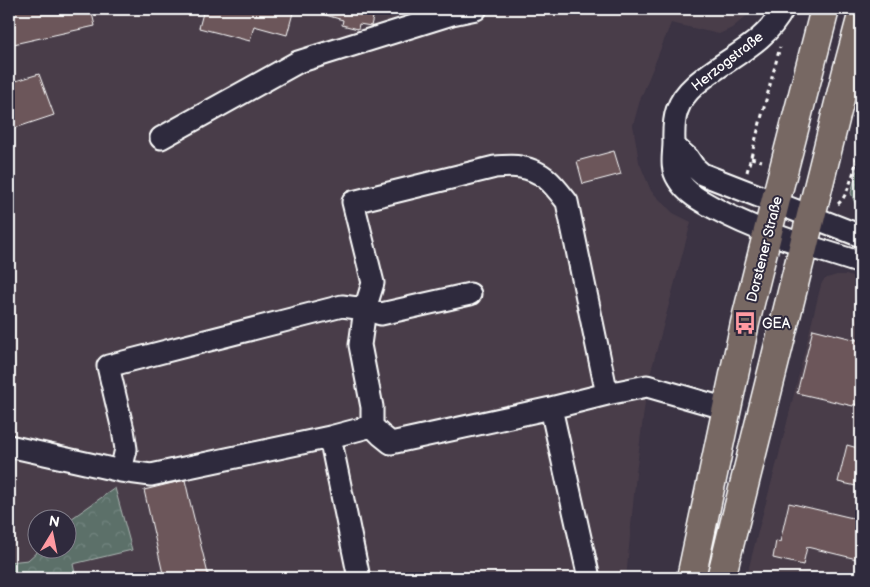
<svg xmlns="http://www.w3.org/2000/svg" width="870" height="587" viewBox="0 0 870 587" font-family="'Balsamiq Sans',sans-serif">
<style>
.built{fill:#4a3e4a}
.forest{fill:url(#forest-crowns);stroke:#adb8b4}
.building{fill:#6c575a;stroke:#fff}
.lines{fill:none;stroke-linecap:round;stroke-linejoin:round}
.minor-casing{stroke:#fff;stroke-width:25}
.major-casing{stroke:#fff;stroke-width:31}
.path{stroke:#fff;stroke-width:3;stroke-dasharray:4 4;stroke-linecap:butt}
.minor{stroke:#2f2a3d;stroke-width:21}
.major{stroke:#776864;stroke-width:28}
.labels{text-anchor:middle;stroke-width:4;stroke-linejoin:round;paint-order:stroke}
.street-label{font-size:14px;fill:#fff;stroke:#2f2a3d}
.poi-label{font-size:14px;fill:#fff;stroke:#2f2a3d;text-anchor:start}
</style>
<defs>
<pattern id="forest-crowns" width="20" height="18" patternUnits="userSpaceOnUse" patternTransform="scale(1.25)"><rect width="20" height="18" fill="#5b7069"/><path d="M2 6a3 3 0 1 1 6 0M12 15a3 3 0 1 1 6 0" fill="none" stroke="#748580"/></pattern>
</defs>
<rect width="100%" height="100%" fill="#3b3343"/>
<filter id="ink" filterUnits="userSpaceOnUse"><feTurbulence type="fractalNoise" baseFrequency=".02" numOctaves="2"/><feDisplacementMap in="SourceGraphic" scale="10" xChannelSelector="R" yChannelSelector="G"/><feConvolveMatrix kernelMatrix="1 2 1 2 8 2 1 2 1" color-interpolation-filters="sRGB"/></filter>
<g filter="url(#ink)">
<path class="built" d="M9,9H761L758,13H750L732,28L719,34L671,23L640,100L633,125L639,162L651,191L673,213L691,222L647,386L636,473L626,578H76L73,564L70,519L68,521V520H38V550H39L28,560L9,562Z
M837,275H846L861,280V578H748L749,567L759,528L779,455L821,285L823,281L827,278Z"/>
<path class="forest" d="M861,155V214L859,213L851,193Z
M115,488L132,550L73,564L76,578H9V562L28,560L39,550H68V521Z"/>
<path class="building" d="M9,9H91L95,26L9,45Z
M204,9H294L287,35L254,26L250,41L199,28Z
M323,9H375L371,26L359,24L358,29L342,25L343,20L322,14Z
M39,74L54,115L9,130V83Z
M614,151L621,174L583,184L577,161Z
M813,329L861,341V406L854,404L853,406L797,393Z
M847,445L861,449V487L838,482Z
M185,480L190,502L209,578H164L144,490Z
M789,503L861,520V560L807,547L803,565L773,558L776,541L780,542Z"/>
<g class="lines">
<defs>
<path id="minor" d="M783,9C765,45 724,59 695,85C676,102 673,117 674,142C674,155 670,167 678,179C687,194 701,201 716,209C762,234 812,247 861,263
M161,138L298,62L452,14L476,9
M674,146L688,158L694,167L702,174L861,236
M372,426L381,435L391,443L551,408
M330,437L359,578
M9,446L121,471L151,475L330,437L372,426V407L360,345L365,309L373,283L353,202L495,167C503,167 512,165 520,167C544,171 553,184 567,202L607,394L647,386L727,409
M121,471L126,449L123,430L108,366L342,306L365,309L381,314L470,294
M589,578L551,408L607,394"/>
<path id="major" d="M691,578L745,323L775,203L825,9
M721,578L846,75L861,19"/>
</defs>
<use href="#minor" class="minor-casing"/>
<use href="#major" class="major-casing"/>
<path class="path" d="M751,158L762,161
M747,172L780,47
M838,204C850,195 857,158 861,143"/>
<use href="#minor" class="minor"/>
<use href="#major" class="major"/>
</g>
</g>
<defs>
<symbol id="bus-bare" viewBox="-9 -9 18 18"><path d="M-5-6H5V4H4V6H2V4H-2V6H-4V4H-5ZM-3.5-4V0h7V-4ZM-3.5 1.2v1.5H-2V1.2ZM2 1.2v1.5H3.5V1.2Z" fill="#ff9aa2" stroke="#2f2a3d" stroke-width="2.5" paint-order="stroke"/></symbol>
</defs>
<g fill-rule="evenodd">
<use href="#bus-bare" x="729" y="307" width="32" height="32"/>
</g>
<g class="labels">
<g class="street-label">
<text transform="translate(727 61) rotate(-38)" y="5">Herzogstraße</text>
<text transform="translate(764 249) rotate(-76)" y="5">Dorstener Straße</text>
</g>
<g class="poi-label">
<text x="762" y="328">GEA</text>
</g>
</g>
<rect width="870" height="587" fill="none" stroke="#2f2a3d" stroke-width="30"/>
<rect x="15" y="15" width="840" height="557" fill="none" stroke="#fff" stroke-width="2" filter="url(#ink)"/>
<g transform="translate(52 534) rotate(10)"><circle r="24" fill="#2f2a3d" stroke="#827f8b"/>
<path d="M0-4L9 19L0 12L-9 19Z" fill="#ff9aa2"/>
<text y="-8" font-size="14" font-weight="bold" text-anchor="middle" fill="#ffffff">N</text>
</g>
</svg>
